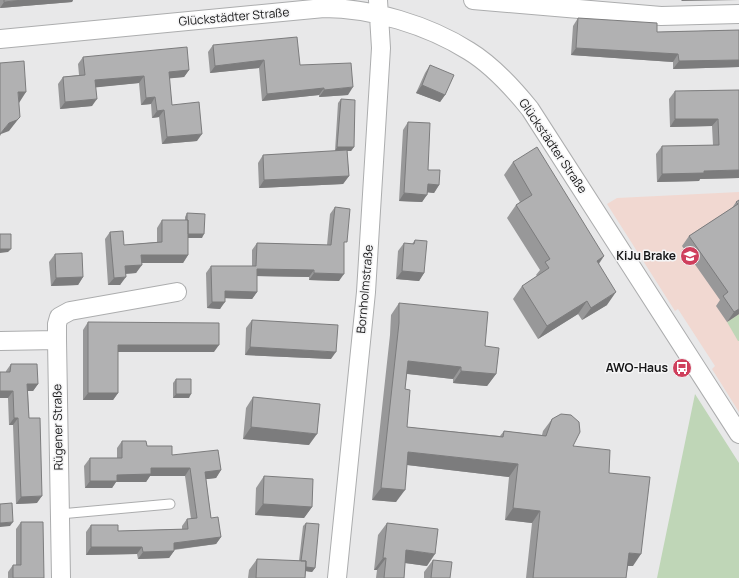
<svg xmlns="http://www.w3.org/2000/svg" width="739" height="578" viewBox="0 0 739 578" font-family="Manrope,sans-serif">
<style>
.education{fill:#f1d8d1}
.green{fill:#bfd6b7}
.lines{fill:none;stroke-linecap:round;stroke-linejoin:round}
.lane-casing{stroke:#acadae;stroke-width:11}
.street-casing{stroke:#acadae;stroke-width:20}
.lane{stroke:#fff;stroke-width:9}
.street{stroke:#fff;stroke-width:18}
.wall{fill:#989899}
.shaded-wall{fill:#7c7c7d}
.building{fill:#b1b1b2;stroke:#7c7c7d}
.labels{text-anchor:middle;stroke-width:3;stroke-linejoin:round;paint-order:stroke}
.street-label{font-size:12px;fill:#161617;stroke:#f5f5f6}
.poi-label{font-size:12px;font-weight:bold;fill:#161617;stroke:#f5f5f6;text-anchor:end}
</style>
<rect width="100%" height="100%" fill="#e8e8e9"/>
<path class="education" d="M739,192V412L712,369L715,366L678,309L675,311L607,204L617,198Z"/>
<path class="green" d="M739,314V341H738L727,322Z
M695,394L739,463V578H657Z"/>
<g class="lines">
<defs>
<path id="lane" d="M60,514L170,504"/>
<path id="street" d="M473,0L661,16L739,14
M0,39L324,8C371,8 428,25 469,51C492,65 513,88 530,109L739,434
M0,341L57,340
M61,578L57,340V324L59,317L70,311L177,292
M337,578L366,292L381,48L378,0"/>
</defs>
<use href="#lane" class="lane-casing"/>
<use href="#street" class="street-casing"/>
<use href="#lane" class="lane"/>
<use href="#street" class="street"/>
</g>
<path class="wall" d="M0,0H73L72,2L0,8Z
M578,18L657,32L739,30V67L673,69V62L571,55L573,26Z
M213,45L300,65L348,95L319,97V95L262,101L259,68L210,73L208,52Z
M83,57L189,70L184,77L169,78L172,105L197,141L162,144L159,117L152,118L151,104L141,105L139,83L95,87L92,106L60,109L58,84L63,77L79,75L78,64Z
M430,65L445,95L440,102L416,93L425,73Z
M739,90V178L700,179L699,181L657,182L656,154L662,146L713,145L712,126L670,127L669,99L675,91Z
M341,99L354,147L351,151H347L349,176L343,184L259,188L258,163L263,155L335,151L338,103Z
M408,122L428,170L439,185L434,193L428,192L422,202L399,201L403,130Z
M513,162L604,256L599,264L607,305L582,320L578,314L538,339L513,299L522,286L537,276L536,275L540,270L507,218L516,205L520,202L504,175Z
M739,200V314L727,322L716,306L720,300L682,246L689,236L732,208L736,202Z
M335,207L344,246L339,281L309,280V277L257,276V292L252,299L225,298L220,309L207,308L206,273L211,266H252V250L257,243L327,245L330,214Z
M187,213L202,238H188V255L183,263H142L136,273L126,274L120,285H108L105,239L110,232L124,245L157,242V228L162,220H185V217Z
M415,240L424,273L419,281L396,279L398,251L404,243L412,244Z
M55,254L83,277L78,285L51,286L49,262Z
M399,303L485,346L496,374L487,386L453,383V379L407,374L405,389L407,427L500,436L504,431L542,435L543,431L552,419L573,446L609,473L633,566H628L626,578H526L532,523L505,520L509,477L407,465L396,502L372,500L390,335L391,315Z
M252,320L331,359L245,355L246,328Z
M88,322L214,352H118V393L113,400H83V330Z
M11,364L38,384L33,391H28L29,418L37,503L16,504L13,425H9L8,398H0V372H6V371Z
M176,379L189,398H173V383Z
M253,397L309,445L243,439L246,408Z
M122,441L147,446L172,455L221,470L216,478L206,479L211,518L221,537L216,544L174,550V551L169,558L138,559L137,554L86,555V532L91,525L118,531L182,529V526L187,519H191L185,476H150L146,482H116L112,488H85L84,466L90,458H117V448Z
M264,476L312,507L304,518L255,515L256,488Z
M21,522L44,578H8V572L13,565H16V529Z
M306,523L315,568L312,572L306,571L305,578H248L249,570L257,559L299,561L303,526Z
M387,523L427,566L405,563L404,578H376L377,570H374L378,535Z
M433,560L450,578H424V572Z"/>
<path class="shaded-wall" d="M23,0H73L72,2L0,8L4,2Z
M682,0H739L681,1Z
M576,48L678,54L673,62L571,55Z
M264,60L259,68L210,73L215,66Z
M739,60V67L673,69L679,61Z
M189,70L184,77L164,79L169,72Z
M144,76L139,83L90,88L95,80Z
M422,85L445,95L440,102L416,93Z
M353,87L348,95L319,97L324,90Z
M324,88L319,95L262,101L267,94Z
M18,92H26L19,103Z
M155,97L151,104L141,105L146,98Z
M97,99L92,106L60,109L65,102Z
M164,110L159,117L152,118L157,111Z
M20,117L9,131L1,134L0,136V134L9,123Z
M675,119H718L712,126L670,127Z
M202,134L197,141L162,144L167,137Z
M337,147H354L351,151H335Z
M739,170V178L700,179L699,181L657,182L662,174L704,171Z
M349,176L343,184L259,188L264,180Z
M428,184L439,185L434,193L423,192Z
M404,193L427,195L422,202L399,201Z
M187,234H204L202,238H184Z
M0,249H11L8,252L0,253Z
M141,255H188L183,263H136Z
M604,256L595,268L597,261Z
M142,265L136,273L120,274L125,266Z
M257,269L314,270L309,277L252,276Z
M402,271L424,273L419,281L396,279Z
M314,273L344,274L339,281L309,280Z
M83,277L78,285L51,286L56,278Z
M126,277L120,285H108L114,278Z
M225,291L257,292L252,299L220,298Z
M616,292L607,305L582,320L591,308Z
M587,301L578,314L538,339L547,326Z
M212,302H225L220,309L207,308Z
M739,309V314L727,322L734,312Z
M118,345H219L214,352H113Z
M250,347L336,352L331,359L245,355Z
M408,361L461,367L453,379L400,373Z
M461,371L496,374L487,386L453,383Z
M27,384H38L33,391H22Z
M0,391H13L8,398H0Z
M88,393H118L113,400H83Z
M176,394H191L189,398H173Z
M14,418H18L13,425H9Z
M251,427L317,434L309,445L243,439Z
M408,452L518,464L509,477L399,464Z
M151,468H190L185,476H150L146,482H116L112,488H85L90,481L117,475Z
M221,470L216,478L199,480L205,472Z
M381,488L405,490L396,502L372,500Z
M42,496L37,503L16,504L21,497Z
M263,504L312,507L304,518L255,515Z
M513,508L540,511L532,523L505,520Z
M13,522L10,526L0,527V523Z
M221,537L216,544L169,550L174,543Z
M91,547H142L137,554L86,555Z
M406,550L435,554L427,566L398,562Z
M174,551L169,558L138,559L143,552Z
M629,553L641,554L633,566H621Z
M383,558H386L377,570H374Z
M300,566L315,568L312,572L298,570Z"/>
<path class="building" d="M4,0H23L4,2Z
M578,18L657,23V32L739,30V60L679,61L678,54L576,48Z
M297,37L300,65L351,63L353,87L324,90V88L267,94L264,60L215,66L213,45Z
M187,47L189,70L169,72L172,105L199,102L202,134L167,137L164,110L157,111L155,97L146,98L144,76L95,80L97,99L65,102L63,77L85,75L83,57Z
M24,61L26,92H18L20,117L17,120L9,123L0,134V63Z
M430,65L454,75L445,95L422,85Z
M739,90V170L704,171V173L662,174V146L719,145L718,119H675V91Z
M341,99L355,100L354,147H337Z
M408,122L430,123L428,170H440L439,185L428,184L427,195L404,193Z
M537,147L604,256L597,261L616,292L591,308L587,301L547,326L522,286L549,268L545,262L550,259L516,205L532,195L513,162Z
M347,150L349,176L264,180L263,155Z
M739,200V309L734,312L723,296L728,292L689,236L738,204L736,202Z
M335,207L350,209L347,242H344V274L314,273V270L257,269V292L225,291V302H212L211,266H256L257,243L331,245Z
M187,213L205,214L204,234H188V220H187Z
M162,220H188V255H141L142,265L125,266L126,277L114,278L110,232L123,231L124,245L162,242Z
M0,234H11V249H0Z
M415,240L427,241L424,273L402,271L404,243L414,244Z
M82,253L83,277L56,278L55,254Z
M399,303L488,312L485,346L499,348L496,374L461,371V367L408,361L405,389L410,390L407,427L503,437L504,431L546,436L552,419L561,414L571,415L579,422L580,432L573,446L610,450L609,473L650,477L641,554L629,553L626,578H533L540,511L513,508L518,464L408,452L405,490L381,488L399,323Z
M252,320L338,325L336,352L250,347Z
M88,322L219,323V345H118V393H88Z
M11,364H37L38,384H27L29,418H40L42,496L21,497L18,418H14L13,391H0V372H10Z
M176,379H191V394H176Z
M253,397L320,404L317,434L251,427Z
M122,441H146L147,446H172V455L218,450L221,470L205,472L211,518L218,517L221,537L174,543V551L143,552L142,547H91V525H118V531L188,529L187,519L197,518L190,468H151V474L117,475V481H90V458H122Z
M264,476L313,479L312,507L263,504Z
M12,503L13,522L0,523V504Z
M21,522H43L44,578H13V565H21Z
M306,523L319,524L315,568L306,567V561H301Z
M387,523L438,529L435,554L406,550L404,578H384L386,558H383Z
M257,559L306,561L305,578H256Z
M433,560L452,562L450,578H431Z"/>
<defs>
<symbol id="school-disc" viewBox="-11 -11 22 22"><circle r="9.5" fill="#cf3f5c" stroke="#f5f5f6"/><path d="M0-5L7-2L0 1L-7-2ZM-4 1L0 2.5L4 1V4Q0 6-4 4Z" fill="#fff"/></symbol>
<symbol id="bus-disc" viewBox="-11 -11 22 22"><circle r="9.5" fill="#cf3f5c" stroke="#f5f5f6"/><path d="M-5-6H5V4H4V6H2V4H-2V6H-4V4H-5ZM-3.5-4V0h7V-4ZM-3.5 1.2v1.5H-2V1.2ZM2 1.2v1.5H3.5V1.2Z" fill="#fff"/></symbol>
</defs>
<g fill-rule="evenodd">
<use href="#school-disc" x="679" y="245" width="22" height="22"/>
<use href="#bus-disc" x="671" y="357" width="22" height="22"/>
</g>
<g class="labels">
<g class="street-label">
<text transform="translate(234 17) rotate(-5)" y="4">Glückstädter Straße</text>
<text transform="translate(553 146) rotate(56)" y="4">Glückstädter Straße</text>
<text transform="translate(365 289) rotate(-85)" y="4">Bornholmstraße</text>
<text transform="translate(58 427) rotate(-91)" y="4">Rügener Straße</text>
</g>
<g class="poi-label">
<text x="676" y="260">KiJu Brake</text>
<text x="668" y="372">AWO-Haus</text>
</g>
</g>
</svg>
